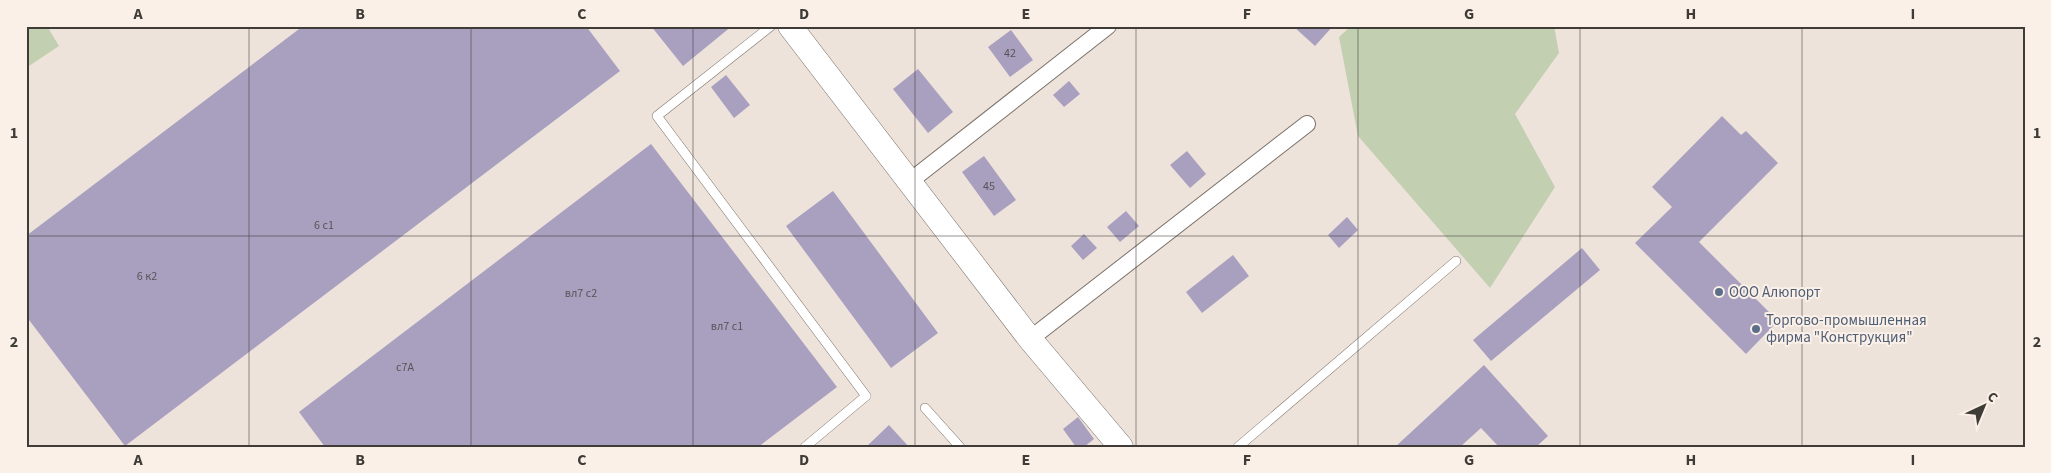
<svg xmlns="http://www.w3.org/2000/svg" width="2051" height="473" viewBox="0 0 2051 473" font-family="'Source Sans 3',sans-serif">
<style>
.green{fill:#c3cfb1}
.building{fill:#a99fbf}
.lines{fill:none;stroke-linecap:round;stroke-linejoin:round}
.lane-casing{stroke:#7b726a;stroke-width:10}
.street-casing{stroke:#7b726a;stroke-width:18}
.secondary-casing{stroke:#7b726a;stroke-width:25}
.lane{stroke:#fff;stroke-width:9}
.street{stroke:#fff;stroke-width:16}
.secondary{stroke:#fff;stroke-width:24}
.grid{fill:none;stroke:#3f3b37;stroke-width:1;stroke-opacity:0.55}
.service-dot{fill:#5c6f8a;stroke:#fbf0e8;stroke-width:2}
.labels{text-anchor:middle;stroke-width:4;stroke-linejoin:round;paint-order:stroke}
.number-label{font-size:12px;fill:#5a5459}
.service-label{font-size:15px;fill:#4e5e75;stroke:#fbf0e8;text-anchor:start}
.neatline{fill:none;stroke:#3f3b37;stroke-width:2}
.grid-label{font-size:16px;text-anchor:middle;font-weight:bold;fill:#3f3b37}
</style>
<rect width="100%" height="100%" fill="#eee3db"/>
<path class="green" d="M26,26H47L59,46L26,68Z
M1351,26H1554L1559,53L1515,114L1555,187L1490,288L1358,136L1339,37Z"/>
<path class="building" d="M303,26H586L620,71L125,446L26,316V236Z
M651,26H732L683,66Z
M1293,26H1333L1315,46Z
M1011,30L1033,60L1010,77L988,47Z
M918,69L953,112L928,133L893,89Z
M726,75L750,105L734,118L711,87Z
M1069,81L1080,94L1064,107L1053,95Z
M1722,116L1741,135L1746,131L1778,163L1699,242L1778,321L1746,354L1635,243L1672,207L1652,187Z
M651,144L837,387L758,447H325L299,412Z
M1187,151L1206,174L1190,188L1170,165Z
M984,156L1016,200L994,216L962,172Z
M833,191L938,333L891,368L786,226Z
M1126,211L1139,226L1120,242L1107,227Z
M1347,217L1358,230L1339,248L1328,235Z
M1084,234L1097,248L1083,260L1071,246Z
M1582,248L1600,270L1491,361L1473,340Z
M1233,255L1249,276L1202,313L1186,292Z
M1484,365L1548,436L1536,447H1499L1481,428L1460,447H1395Z
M1078,417L1094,439L1084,447H1076L1063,429Z
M889,425L909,447H866Z"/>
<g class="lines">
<defs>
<path id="lane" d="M771,26L657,116L866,396L805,447
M925,408L960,447
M1238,447L1456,261"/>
<path id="street" d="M909,182L1108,26
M1030,339L1307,124"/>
<path id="secondary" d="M790,26L1030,339L1121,447"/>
</defs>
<use href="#lane" class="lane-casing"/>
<use href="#street" class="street-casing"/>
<use href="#secondary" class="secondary-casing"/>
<use href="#lane" class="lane"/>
<use href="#street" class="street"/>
<use href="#secondary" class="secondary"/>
</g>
<path class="grid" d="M249,26V447M471,26V447M693,26V447M915,26V447M1136,26V447M1358,26V447M1580,26V447M1802,26V447M26,236H2025"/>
<g class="service-dot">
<circle cx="1719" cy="292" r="5"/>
<circle cx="1756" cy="329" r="5"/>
</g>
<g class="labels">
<g class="number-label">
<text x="1010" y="57">42</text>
<text x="989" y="190">45</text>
<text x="324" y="229">6 с1</text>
<text x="147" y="280">6 к2</text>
<text x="581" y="297">вл7 с2</text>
<text x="727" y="330">вл7 с1</text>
<text x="405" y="371">с7А</text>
</g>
<g class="service-label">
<text x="1729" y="297">ООО Алюпорт</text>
<text x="1766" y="325">Торгово-промышленная<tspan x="1766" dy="17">фирма "Конструкция"</tspan></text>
</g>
</g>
<rect width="2051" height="473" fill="none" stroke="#fbf0e8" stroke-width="55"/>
<g transform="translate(1984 406) rotate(44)" stroke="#fbf0e8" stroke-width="4" paint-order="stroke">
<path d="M0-4L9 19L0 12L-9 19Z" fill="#3f3b37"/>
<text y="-8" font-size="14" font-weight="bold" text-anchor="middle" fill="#3f3b37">С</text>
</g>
<rect x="28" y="28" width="1996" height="418" class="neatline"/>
<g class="grid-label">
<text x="138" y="19">A</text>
<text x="360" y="19">B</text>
<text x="582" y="19">C</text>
<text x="804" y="19">D</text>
<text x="1026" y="19">E</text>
<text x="1247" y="19">F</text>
<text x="1469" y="19">G</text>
<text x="1691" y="19">H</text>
<text x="1913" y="19">I</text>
<text x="14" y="138">1</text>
<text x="2037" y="138">1</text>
<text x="14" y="347">2</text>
<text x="2037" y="347">2</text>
<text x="138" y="465">A</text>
<text x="360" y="465">B</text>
<text x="582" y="465">C</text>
<text x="804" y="465">D</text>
<text x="1026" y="465">E</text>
<text x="1247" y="465">F</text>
<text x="1469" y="465">G</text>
<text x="1691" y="465">H</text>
<text x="1913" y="465">I</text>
</g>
</svg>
